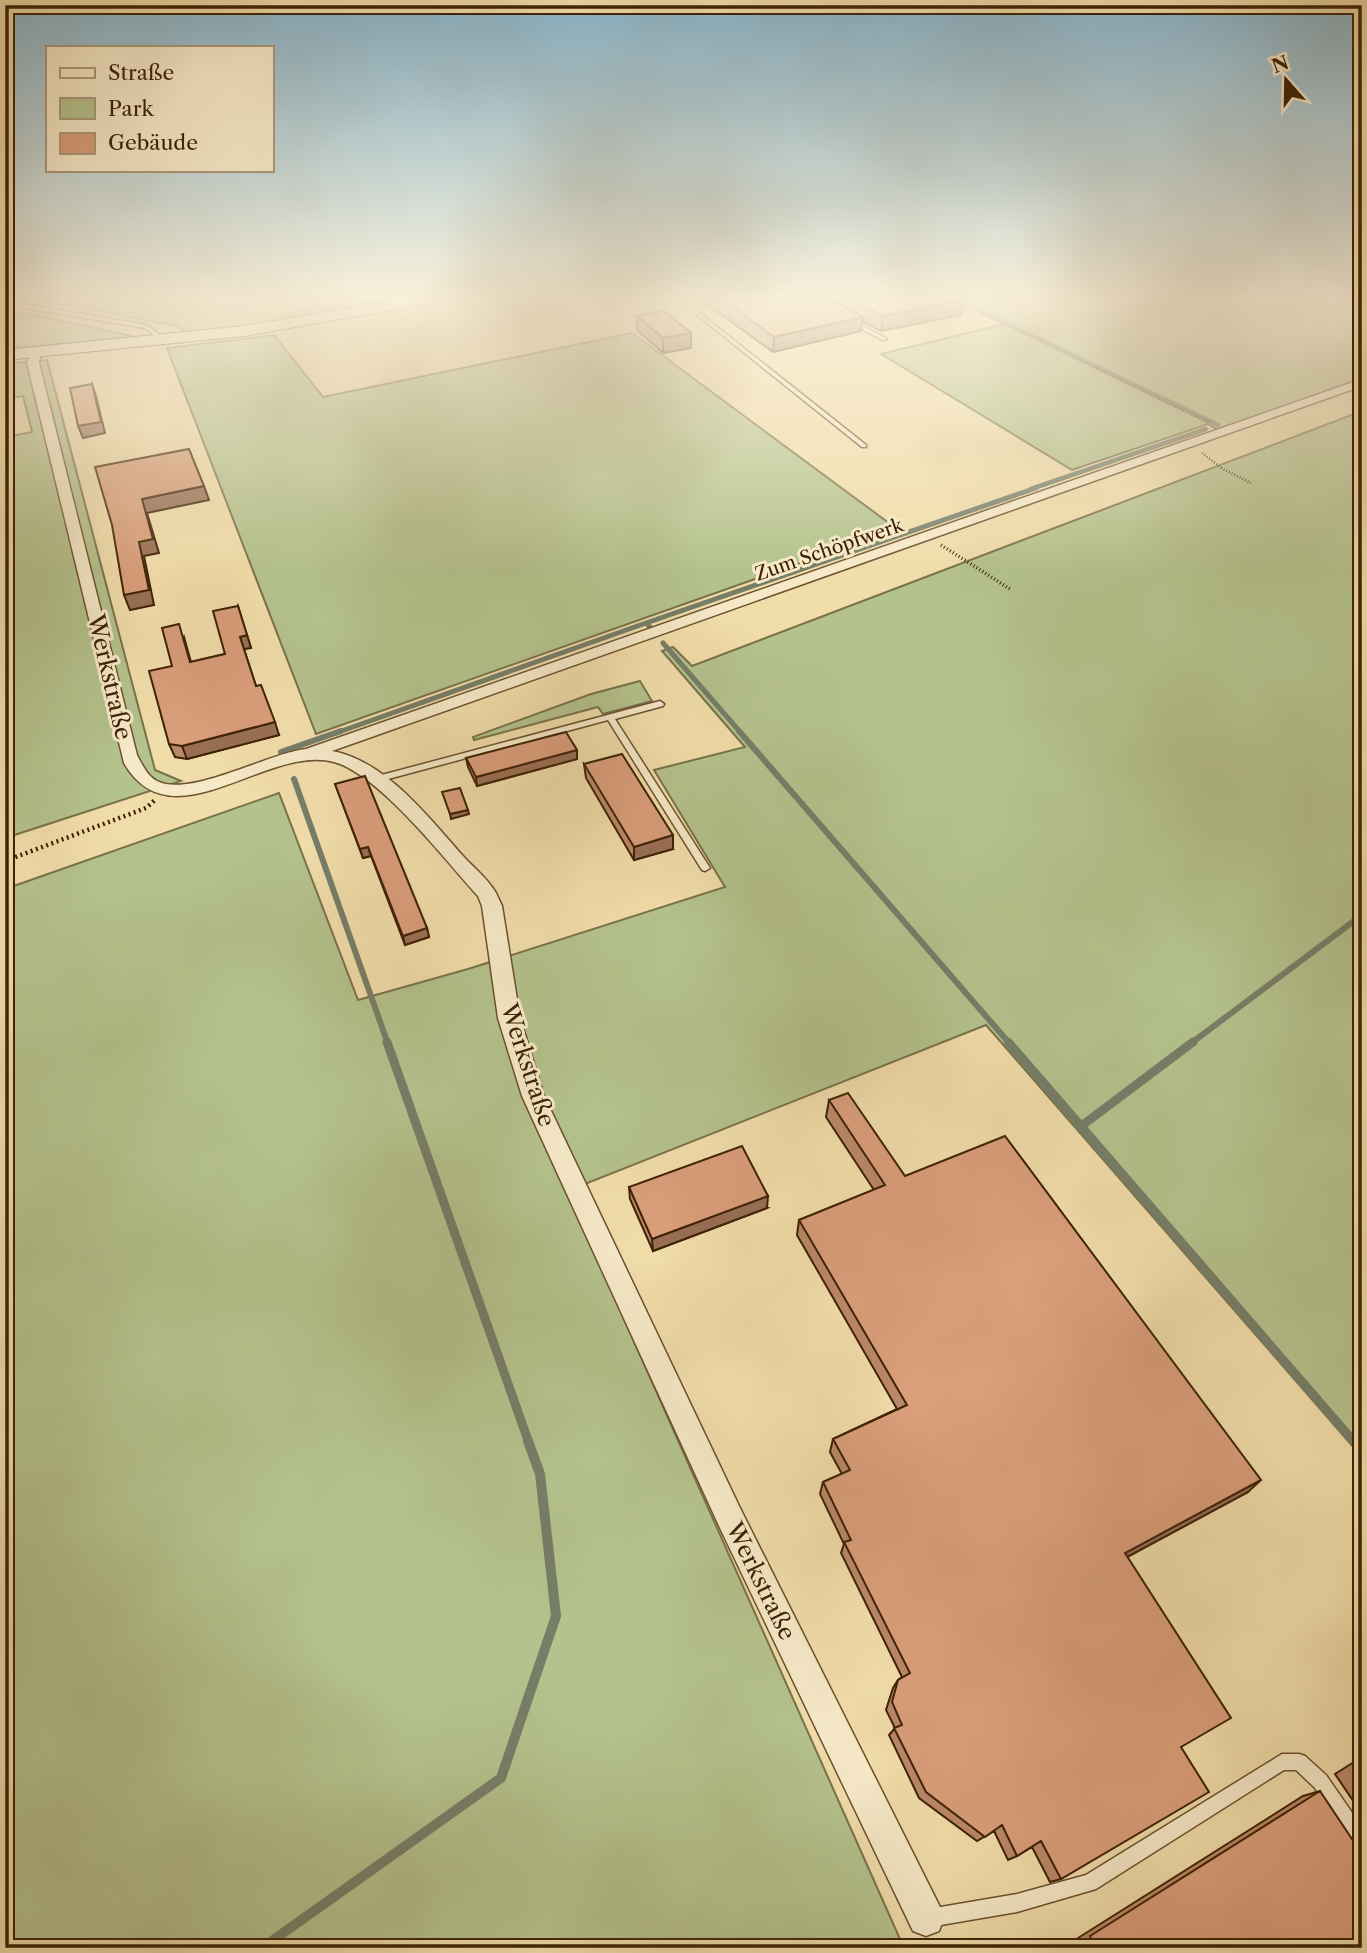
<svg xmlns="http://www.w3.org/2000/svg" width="1367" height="1953" viewBox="0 0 1367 1953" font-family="'Libre Caslon Text',serif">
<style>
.green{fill:#b4c28d;stroke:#79724a;stroke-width:2}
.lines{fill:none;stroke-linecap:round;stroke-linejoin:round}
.stream-far4{stroke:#767e68;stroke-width:4.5}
.stream-far3{stroke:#767e68;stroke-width:5}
.stream-far2{stroke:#767e68;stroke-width:6}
.stream-far1{stroke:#767e68;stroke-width:9}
.stream{stroke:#767e68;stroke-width:10}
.lane-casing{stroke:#6b512f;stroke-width:3}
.street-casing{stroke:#6b512f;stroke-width:3}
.secondary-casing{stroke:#3e2206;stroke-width:2}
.path-far2{stroke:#3e2206;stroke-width:2.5;stroke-dasharray:1 2;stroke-linecap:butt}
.path-far1{stroke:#3e2206;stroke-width:3.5;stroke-dasharray:1 2.5;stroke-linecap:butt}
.path{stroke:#3e2206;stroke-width:4.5;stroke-dasharray:2 3.5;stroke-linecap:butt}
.lane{fill:#f6e9c8;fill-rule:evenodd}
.street{fill:#f6e9c8;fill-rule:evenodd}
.secondary{fill:#f6e9c8;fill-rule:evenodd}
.wall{fill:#bb8869;stroke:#3e2206;stroke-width:2}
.shaded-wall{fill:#986f55;stroke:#3e2206;stroke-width:2}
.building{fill:#d99e7a;stroke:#3e2206;stroke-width:2}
.labels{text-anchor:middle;stroke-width:6;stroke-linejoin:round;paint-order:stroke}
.far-street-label{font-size:19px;fill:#3e2206;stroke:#f6e9c8}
.street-label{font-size:23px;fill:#3e2206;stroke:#f6e9c8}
</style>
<rect width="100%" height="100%" fill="#f1ddaa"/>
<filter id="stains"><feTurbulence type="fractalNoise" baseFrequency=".00286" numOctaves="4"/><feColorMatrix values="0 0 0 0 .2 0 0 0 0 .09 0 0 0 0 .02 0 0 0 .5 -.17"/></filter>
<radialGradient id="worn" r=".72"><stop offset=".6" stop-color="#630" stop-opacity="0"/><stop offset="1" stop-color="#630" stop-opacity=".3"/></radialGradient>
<path class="green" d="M36,299H402L276,322L187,333L177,326Z
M955,299H1362V378L1218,430L1208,424L1072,470L881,354L1005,324Z
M5,309L137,337L5,349Z
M632,333L897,529L316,734L167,348L274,335L323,397Z
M47,360L155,770L181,781L5,838V437L32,432L23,396L5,399V364Z
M1362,411V1457L986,1025L567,1191L904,1948H5V889L279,793L358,1000L468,969L725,887L654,770L745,747L662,651L673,647L692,666Z
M640,681L652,701L603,714L598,707L474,740L473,737L591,694Z"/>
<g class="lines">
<path class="stream-far4" d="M980,310L1218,425
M1031,489L1206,429"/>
<path class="stream-far3" d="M650,627L646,623L1036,488
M663,643L741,733
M336,733L646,623"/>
<path class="stream-far2" d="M739,731L1010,1044
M281,752L341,731
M294,779L388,1044
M1190,1044L1362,915"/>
<path class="stream-far1" d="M387,1042L529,1443
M1008,1042L1355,1443
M1080,1127L1193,1042"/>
<path class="stream" d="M1354,1441L1362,1451
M262,1948L501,1778L556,1616L540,1474L528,1441"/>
<defs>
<path id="lane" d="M677,299H682L866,445V447H862Z
M5,301L147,325L166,340L161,341L145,328L5,305Z
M849,320H853L887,339L882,340L849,322Z
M660,701L664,704L663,706L615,719L710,868L705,871L702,870L608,720L377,782L373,779L374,777Z
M1282,1754H1299L1305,1756L1326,1775L1362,1827V1851L1356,1848L1314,1787L1296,1770H1284L1096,1889L1017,1912L929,1927L923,1924L920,1918L923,1912L929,1909L1017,1894L1086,1875Z"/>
<path id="street" d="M31,350L41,352L39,363L137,755C142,764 147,776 157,781C190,798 268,753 306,749L1362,379V386L332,751C386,761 428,817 463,856C474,868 488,879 496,893L502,906L520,1018L544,1096L740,1508L939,1905L944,1918L939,1931L926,1936L913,1931L720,1528L522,1096L498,1018L482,906L478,896C446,861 379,774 334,762C266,744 172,846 124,763L27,363Z"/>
<path id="secondary" d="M407,299H439L432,303L244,336L5,360V350L244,326Z"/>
</defs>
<use href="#lane" class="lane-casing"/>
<use href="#street" class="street-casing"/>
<use href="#secondary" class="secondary-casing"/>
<path class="path-far2" d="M141,299L152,310
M447,302L463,299
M975,310L1209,423
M151,317L154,310L172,299
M1202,453L1223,469L1251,483"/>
<path class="path-far1" d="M941,545L1010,589"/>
<path class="path" d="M5,861L146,808L155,800"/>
<use href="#lane" class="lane"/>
<use href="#street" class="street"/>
<use href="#secondary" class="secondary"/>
</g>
<path class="wall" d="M700,299H961L963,300L961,315L881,331L862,321L861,331L773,352Z
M637,316L691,333V348L663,353L637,330Z
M238,606L251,648L244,649L256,686L279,735L187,759L175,757L169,744L172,666L184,637L191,662L225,654Z
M466,758L577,759L477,786L468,767Z
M584,764L673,849L634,860L586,778Z
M335,784L427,928L429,937L405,945L371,856L363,858Z
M829,1100L905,1176L1248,1492L1127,1557L1181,1747L1061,1879L1050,1882L1032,1847L1017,1856L1008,1860L994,1831L977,1841L919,1798L889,1735L895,1728L886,1710L893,1688L898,1680L902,1677L841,1553L844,1544L820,1494L823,1482L842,1474L830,1452L833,1439L897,1409L797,1235L799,1220L874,1190L826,1117Z
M629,1187L767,1208L653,1251L630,1199Z
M1362,1757V1814L1335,1774Z
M1320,1791L1362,1948H1083L1078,1938L1303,1796Z"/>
<path class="shaded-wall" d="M963,300L961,315L881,331L883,316Z
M863,317L861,331L773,352L774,337Z
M691,333V348L663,353V338Z
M92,384L96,396L105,433L83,438L78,426Z
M204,486L209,500L147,513L159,553L144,556L154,605L130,610L124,595L139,542L142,499Z
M247,635L251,648L244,649L240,637Z
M275,722L279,735L187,759L182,746Z
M577,750V759L477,786L476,777Z
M468,810L469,814L451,819L450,814Z
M673,835V849L634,860V847Z
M368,847L371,856L363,858L360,849Z
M427,928L429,937L405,945L403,936Z
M768,1196L767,1208L653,1251L652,1239Z
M1261,1480L1248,1492L1114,1564L1125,1553Z"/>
<path class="building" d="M721,299H830L863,317L774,337Z
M849,299H961L963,300L883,316Z
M664,311L691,333L663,338L637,316Z
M92,384L101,422L78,426L70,388Z
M189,449L204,486L142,499L153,539L139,542L149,590L124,595L112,525L95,467Z
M238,606L247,635L240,637L256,686L261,685L275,722L182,746L169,744L149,671L172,666L162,628L179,624L190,662L225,654L213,611Z
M566,732L577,750L476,777L466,758Z
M622,754L673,835L634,847L584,764Z
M365,776L427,928L403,936L368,847L360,849L335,784Z
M460,788L468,810L450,814L442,792Z
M848,1093L905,1176L1005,1136L1261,1480L1125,1553L1231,1718L1181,1747L1209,1792L1061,1879L1041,1841L1017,1856L1002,1825L985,1837L926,1792L894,1728L902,1725L892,1702L898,1680L910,1673L844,1542L851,1540L823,1482L850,1470L833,1439L907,1405L799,1220L885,1185L829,1100Z
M742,1146L768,1196L652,1239L629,1187Z
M1362,1762V1781L1353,1768Z
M1320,1791L1362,1854V1948H1096L1090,1936Z"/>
<linearGradient id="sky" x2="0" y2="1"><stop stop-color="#89b7cf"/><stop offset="0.52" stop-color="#f9f0d9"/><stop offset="1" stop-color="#f9f0d9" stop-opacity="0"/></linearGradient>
<rect width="1367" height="572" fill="url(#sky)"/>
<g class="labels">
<g class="far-street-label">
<text transform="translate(829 549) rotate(-19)" y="7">Zum Schöpfwerk</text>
</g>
<g class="street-label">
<text transform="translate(110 677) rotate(77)" y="8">Werkstraße</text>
<text transform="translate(528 1065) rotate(72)" y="8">Werkstraße</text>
<text transform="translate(761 1581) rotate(64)" y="8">Werkstraße</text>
</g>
</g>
<rect width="1367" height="1953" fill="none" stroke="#f1ddaa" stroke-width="28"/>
<rect x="7" y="7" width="1353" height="1939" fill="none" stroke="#3e2206" stroke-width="3.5"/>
<rect x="14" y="14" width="1339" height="1925" fill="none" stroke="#3e2206" stroke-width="2"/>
<rect x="46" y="46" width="228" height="126" fill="#f6e9c8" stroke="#ac997a" stroke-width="2"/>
<rect x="60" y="68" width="35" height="10" fill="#f6e9c8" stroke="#ac997a" stroke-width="2"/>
<text x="108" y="80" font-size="21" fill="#3e2206">Straße</text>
<rect x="60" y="98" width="35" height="21" fill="#b4c28d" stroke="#ac997a" stroke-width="2"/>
<text x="108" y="116" font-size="21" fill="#3e2206">Park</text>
<rect x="60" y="133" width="35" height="21" fill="#d99e7a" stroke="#ac997a" stroke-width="2"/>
<text x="108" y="150" font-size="21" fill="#3e2206">Gebäude</text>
<g transform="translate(1286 80) rotate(340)" stroke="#f6e9c8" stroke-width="5" paint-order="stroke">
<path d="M0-5L12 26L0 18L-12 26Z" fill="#3e2206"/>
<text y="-10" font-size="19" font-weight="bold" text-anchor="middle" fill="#3e2206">N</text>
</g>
<rect width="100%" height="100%" filter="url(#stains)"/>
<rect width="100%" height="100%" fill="url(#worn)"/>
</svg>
